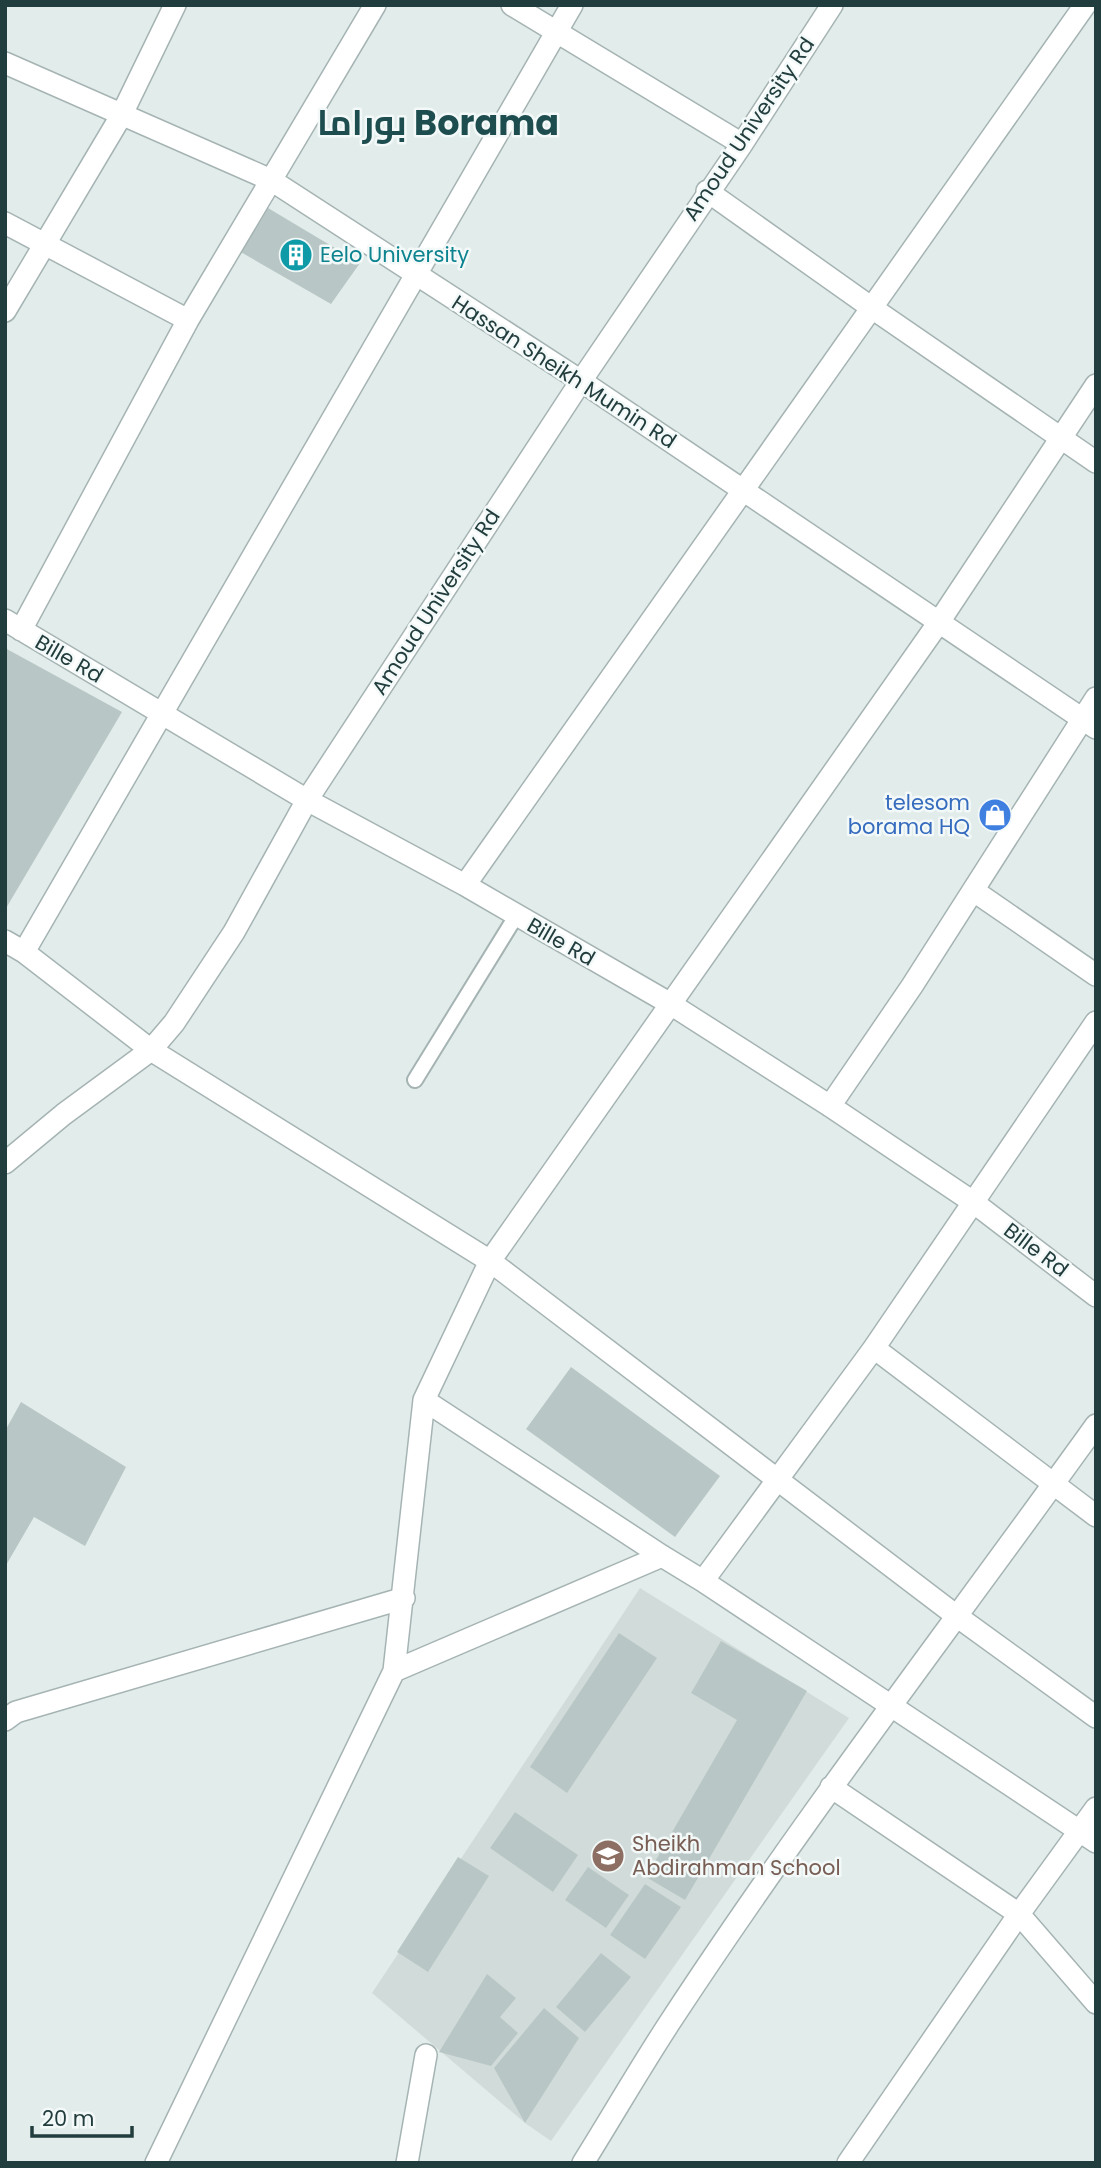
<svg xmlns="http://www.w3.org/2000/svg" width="1101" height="2168" viewBox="0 0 1101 2168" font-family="Poppins,Cairo,sans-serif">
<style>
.built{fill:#d1dcda}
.building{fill:#b8c7c5}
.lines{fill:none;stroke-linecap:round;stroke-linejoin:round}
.service-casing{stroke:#a5b4b3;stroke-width:18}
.minor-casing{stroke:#a5b4b3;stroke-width:24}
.service{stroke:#fff;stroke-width:14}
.minor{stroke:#fff;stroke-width:21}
.labels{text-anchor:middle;stroke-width:5;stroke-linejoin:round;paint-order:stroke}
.street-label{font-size:21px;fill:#223d3d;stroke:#f3f9f8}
.culture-label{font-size:21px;fill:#0d838f;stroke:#f3f9f8;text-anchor:start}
.shop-label{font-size:21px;fill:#366cbe;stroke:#f3f9f8;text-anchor:end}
.education-label{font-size:21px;fill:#785e54;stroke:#f3f9f8;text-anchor:start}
.town-label{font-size:35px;font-weight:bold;fill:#1e4d50;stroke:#f3f9f8}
</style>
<rect width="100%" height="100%" fill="#e2eceb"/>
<path class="built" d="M640,1588L849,1718L551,2141L525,2123L372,1993Z"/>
<path class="building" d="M258,202L360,263L331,304L232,247Z
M5,648L122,712L5,910Z
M571,1367L720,1476L675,1537L526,1429Z
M21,1402L126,1467L85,1546L34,1517L5,1567V1431Z
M619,1633L657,1658L567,1793L530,1767Z
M721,1641L807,1691L685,1900L646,1877L737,1720L691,1693Z
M515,1812L578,1855L553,1892L490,1848Z
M458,1857L489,1876L428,1972L397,1952Z
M588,1867L629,1895L606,1928L565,1900Z
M645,1884L681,1907L645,1959L610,1935Z
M601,1953L631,1977L585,2032L556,2007Z
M487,1974L516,1998L500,2017L518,2033L491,2066L439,2052Z
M544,2008L579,2038L525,2123L494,2068Z"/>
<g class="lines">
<defs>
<path id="service" d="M415,1080L516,916"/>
<path id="minor" d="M512,5L742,144
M5,63L271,180L581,381L1096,728
M707,191L872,308L1096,462
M5,223L188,320
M5,311L121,116L175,5
M5,620L307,800L465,885L669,1003L830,1106L973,1202L1096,1296
M21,630L188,320L375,5
M465,885L1085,5
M974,891L1096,975
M5,941L24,952L151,1050L490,1261L958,1617L1096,1717
M24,952L572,5
M830,1106L912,986L1096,698
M5,1163L64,1114L151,1050L174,1023L234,932L307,800L581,381L742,144L832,5
M874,1348L1096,1516
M424,1400L662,1556L703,1581L1096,1842
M703,1581L874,1348L1096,1022
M394,1671L662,1556
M5,1720L16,1712L404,1598
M831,1787L1019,1914L1096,2003
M156,2163L394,1671L424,1400L490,1261L939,622L1096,385
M407,2163L426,2055
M583,2163C613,2115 641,2066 672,2019C805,1816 954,1623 1096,1425
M848,2163L1019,1914L1096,1808"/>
</defs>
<use href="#service" class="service-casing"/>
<use href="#minor" class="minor-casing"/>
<use href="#service" class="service"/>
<use href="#minor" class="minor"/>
</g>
<defs>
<symbol id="building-disc" viewBox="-11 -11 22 22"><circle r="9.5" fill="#0f9aa8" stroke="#f3f9f8"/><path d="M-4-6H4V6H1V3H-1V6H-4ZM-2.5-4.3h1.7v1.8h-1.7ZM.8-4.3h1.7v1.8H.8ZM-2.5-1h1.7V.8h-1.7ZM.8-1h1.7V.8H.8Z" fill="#fff"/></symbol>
<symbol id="shop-disc" viewBox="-11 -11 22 22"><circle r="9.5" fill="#3f7fe0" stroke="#f3f9f8"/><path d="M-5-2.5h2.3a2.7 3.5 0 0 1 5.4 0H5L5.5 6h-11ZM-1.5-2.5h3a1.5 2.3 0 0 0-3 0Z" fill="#fff"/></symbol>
<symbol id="school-disc" viewBox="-11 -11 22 22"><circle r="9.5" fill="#8d6e63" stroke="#f3f9f8"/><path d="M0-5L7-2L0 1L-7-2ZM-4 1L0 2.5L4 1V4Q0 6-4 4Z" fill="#fff"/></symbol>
</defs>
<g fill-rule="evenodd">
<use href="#building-disc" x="277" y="236" width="38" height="38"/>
<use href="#shop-disc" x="976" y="796" width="38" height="38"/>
<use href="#school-disc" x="589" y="1837" width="38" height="38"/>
</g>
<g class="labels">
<g class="street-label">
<text transform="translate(749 129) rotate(-56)" y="7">Amoud University Rd</text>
<text transform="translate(564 372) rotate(33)" y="7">Hassan Sheikh Mumin Rd</text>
<text transform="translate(436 602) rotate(-57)" y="7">Amoud University Rd</text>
<text transform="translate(69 659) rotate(30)" y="7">Bille Rd</text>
<text transform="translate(561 942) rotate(30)" y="7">Bille Rd</text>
<text transform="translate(1036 1250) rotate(37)" y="7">Bille Rd</text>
</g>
<g class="culture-label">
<text x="320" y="262">Eelo University</text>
</g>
<g class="shop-label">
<text x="970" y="810">telesom<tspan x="970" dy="24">borama HQ</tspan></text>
</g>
<g class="education-label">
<text x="632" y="1851">Sheikh<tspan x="632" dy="24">Abdirahman School</tspan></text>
</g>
<g class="town-label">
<text x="438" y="135">بوراما Borama</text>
</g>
</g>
<rect width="1101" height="2168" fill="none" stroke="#223d3d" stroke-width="14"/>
<path d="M32 2126v10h100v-10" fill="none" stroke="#223d3d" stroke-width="3.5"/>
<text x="42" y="2126" font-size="21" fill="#223d3d" stroke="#f3f9f8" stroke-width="5" paint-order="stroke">20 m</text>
</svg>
